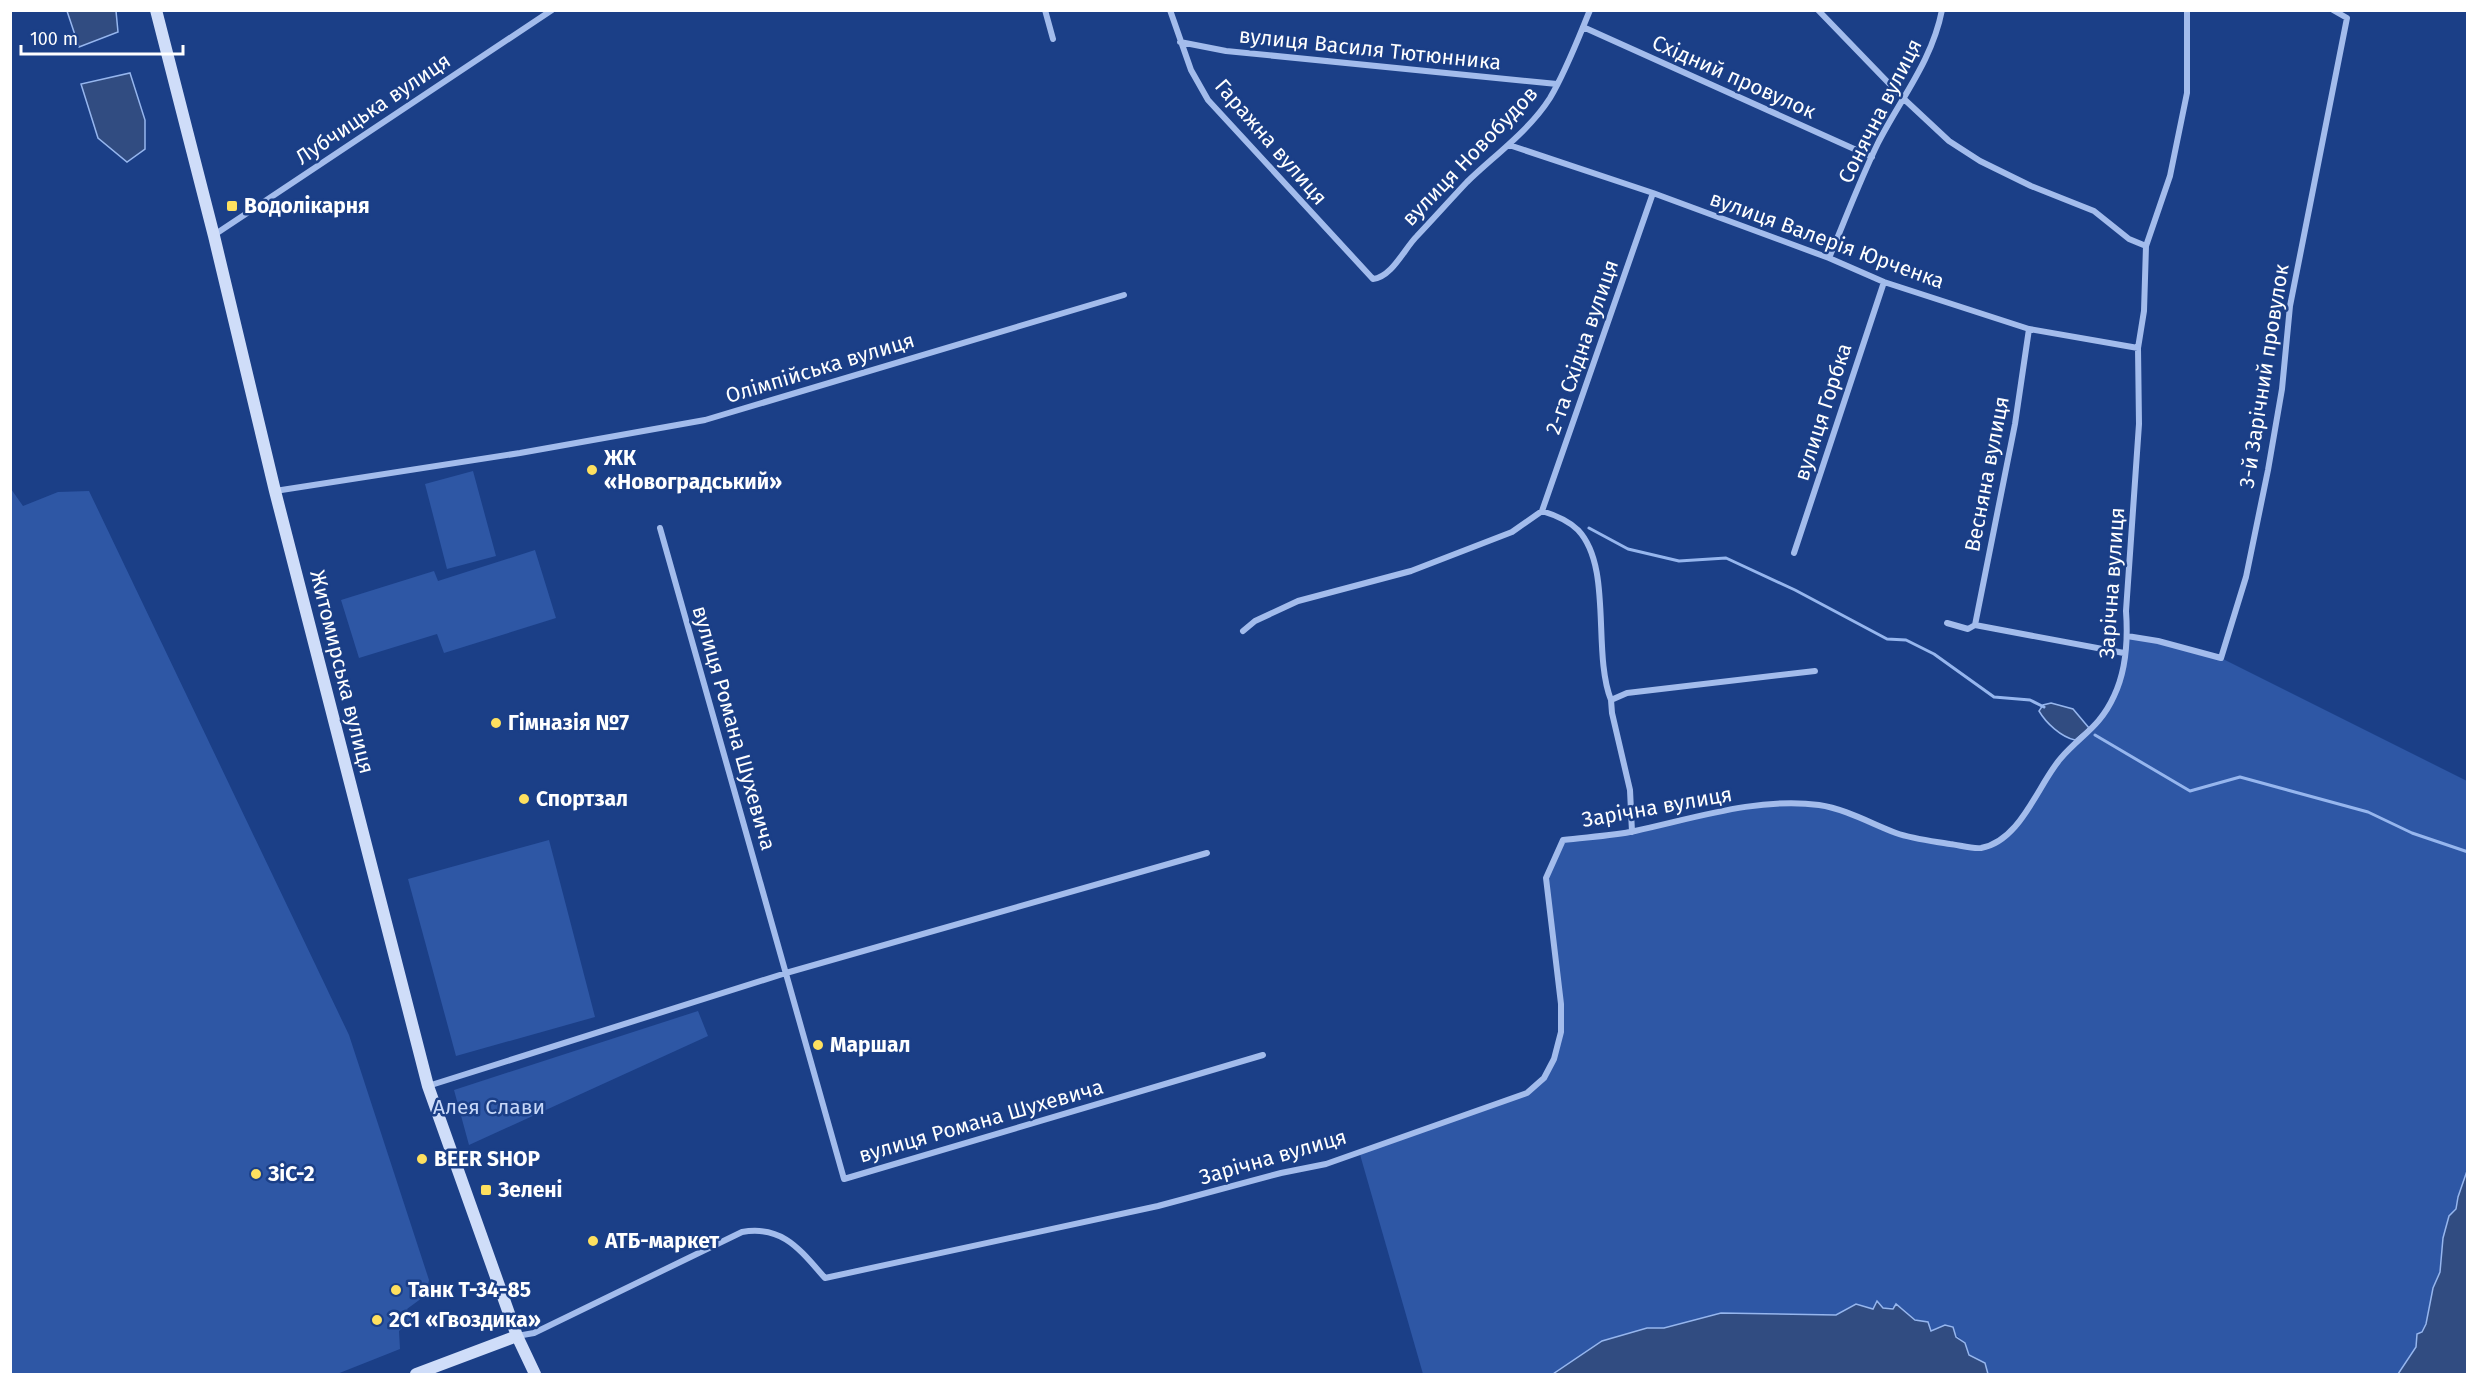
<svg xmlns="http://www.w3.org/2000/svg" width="2478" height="1385" viewBox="0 0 2478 1385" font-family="'Fira Sans',sans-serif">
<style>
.green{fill:#2e57a5}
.water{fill:#314c81;stroke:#96b6ee;stroke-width:1.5}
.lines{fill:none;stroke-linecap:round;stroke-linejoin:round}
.stream{stroke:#96b6ee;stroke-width:3}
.street{stroke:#a3bcec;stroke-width:6}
.secondary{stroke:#cfddf9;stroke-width:12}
.poi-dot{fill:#fee05f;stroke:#1b3f87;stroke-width:2}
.labels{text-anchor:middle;stroke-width:5;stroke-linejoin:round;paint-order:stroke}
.street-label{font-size:21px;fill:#fff;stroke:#1b3f87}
.poi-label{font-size:21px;font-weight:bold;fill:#fff;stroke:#1b3f87;text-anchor:start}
.park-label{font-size:21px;fill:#c8d9f9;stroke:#1b3f87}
</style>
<rect width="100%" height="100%" fill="#1b3f87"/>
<path class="green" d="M473,471L496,556L447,569L425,484Z
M11,489L23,506L58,492L89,491L349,1035L429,1280L426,1295L407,1309L413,1318L399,1331L400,1349L337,1374H11Z
M535,550L556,618L444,653L437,634L359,658L341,600L434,571L438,581Z
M2127,636L2221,658L2467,781V1171L2458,1197L2456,1209L2449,1216L2443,1238L2440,1272L2433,1288L2426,1324L2422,1332L2417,1334L2416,1347L2398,1374H1988L1985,1363L1970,1355L1965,1343L1945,1325L1930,1332L1901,1307L1868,1309L1856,1304L1836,1315L1721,1313L1664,1328H1647L1602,1341L1553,1374H1423L1359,1151L1527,1093L1544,1078L1561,1032V1004L1546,878L1563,840L1632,832L1712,813L1782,804L1821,805L1899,834L1981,848L2000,839L2021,820L2061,758L2090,732L2115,695Z
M549,840L595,1017L456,1056L408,879Z
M698,1011L708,1036L469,1145L454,1090Z"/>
<path class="water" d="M67,11H116L118,32L79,47Z
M130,73L145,120V149L127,162L98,138L81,84Z
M2051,703L2073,709L2089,728L2075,740C2061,737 2046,723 2039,711L2043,705Z
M2467,1171V1374H2398L2416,1347L2417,1334L2422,1332L2426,1324L2433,1288L2440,1272L2443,1238L2449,1216L2456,1209L2458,1197Z
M1877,1301L1883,1308L1893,1309L1896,1304L1915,1320L1928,1322L1931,1331L1945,1325L1953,1327L1956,1337L1965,1343L1969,1355L1985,1363L1988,1374H1553L1602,1341L1647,1328H1664L1721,1313L1836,1315L1856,1304L1873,1309Z"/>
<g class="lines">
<path class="stream" d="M1589,528L1628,549L1679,561L1726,558L1795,590L1887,639L1906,640L1934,654L1994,697L2030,700L2044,707
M2095,735L2190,791L2240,777L2368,812L2412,833L2468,852"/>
<path class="street" d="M1045,10L1053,39
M1170,10L1191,70L1208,100L1373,279C1392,277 1404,249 1417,236C1434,218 1450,200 1467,182C1495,155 1529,131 1550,98C1566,71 1578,39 1590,10
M1818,10L1904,99L1949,141L1980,161L2031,186L2094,211L2129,239L2146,246
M1583,27L1872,157
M1180,42L1226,51L1557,84
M1509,145L1653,193L1829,258L1884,282L2029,329L2138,348
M214,235L552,10
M1829,258C1845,220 1860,180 1878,143C1901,98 1932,61 1942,10
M275,491L520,453L705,420L1124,295
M1542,511C1555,515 1568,520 1578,530C1613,567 1592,652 1611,700
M660,528L844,1179L1263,1055
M1794,553L1884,282
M1947,623L1968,629L1975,625L2015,424L2029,329
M1975,625L2124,653
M1243,631L1255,621L1298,601L1411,571L1512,532L1542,511L1653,193
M2127,636L2158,641L2221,658L2246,577L2268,470L2282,389L2290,306L2347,18L2333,10
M1632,832L1630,790L1612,713L1611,700L1627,693L1815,671
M428,1086L786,973L1207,853
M517,1336L534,1333L742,1232C783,1225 800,1250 825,1278L1158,1206L1281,1173L1326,1164L1527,1093L1544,1078L1554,1059L1561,1032V1004L1546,878L1563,840C1587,837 1612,836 1635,831C1695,818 1758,797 1819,805C1846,809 1872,824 1896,833C1913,839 1932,841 1950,844C1959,845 1972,849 1981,848C2021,841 2038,784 2061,758C2081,735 2100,727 2114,696C2126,671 2128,639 2126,611L2139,424L2138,348L2144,311L2146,246L2170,176L2187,93V10"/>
<path class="secondary" d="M156,10L214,236L275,491L428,1086L517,1336L535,1374
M416,1374L517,1336"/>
</g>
<g class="poi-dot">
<rect x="226" y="200" width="12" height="12" rx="3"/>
<circle cx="592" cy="470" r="6"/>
<circle cx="496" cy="723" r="6"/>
<circle cx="524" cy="799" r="6"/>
<circle cx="818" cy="1045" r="6"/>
<circle cx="422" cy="1159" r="6"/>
<circle cx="256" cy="1174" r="6"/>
<rect x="480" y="1184" width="12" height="12" rx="3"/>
<circle cx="593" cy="1241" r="6"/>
<circle cx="396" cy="1290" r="6"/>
<circle cx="377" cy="1320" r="6"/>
</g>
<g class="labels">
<g class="street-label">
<text transform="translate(1370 49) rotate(6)" y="7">вулиця Василя Тютюнника</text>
<text transform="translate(1734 77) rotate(24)" y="7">Східний провулок</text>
<text transform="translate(373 109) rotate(-34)" y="7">Лубчицька вулиця</text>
<text transform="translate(1880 111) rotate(-63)" y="7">Сонячна вулиця</text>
<text transform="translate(1271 142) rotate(49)" y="7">Гаражна вулиця</text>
<text transform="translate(1470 156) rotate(-46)" y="7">вулиця Новобудов</text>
<text transform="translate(1827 240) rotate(20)" y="7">вулиця Валерія Юрченка</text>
<text transform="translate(1582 347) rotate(-71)" y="7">2-га Східна вулиця</text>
<text transform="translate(820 368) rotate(-17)" y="7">Олімпійська вулиця</text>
<text transform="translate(2264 376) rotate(-81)" y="7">3-й Зарічний провулок</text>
<text transform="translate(1823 412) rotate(-72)" y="7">вулиця Горбка</text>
<text transform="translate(1987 474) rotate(-79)" y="7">Весняна вулиця</text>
<text transform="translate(2112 583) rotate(-86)" y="7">Зарічна вулиця</text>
<text transform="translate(342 672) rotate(76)" y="7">Житомирська вулиця</text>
<text transform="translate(734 728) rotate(74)" y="7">вулиця Романа Шухевича</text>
<text transform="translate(1657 807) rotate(-10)" y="7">Зарічна вулиця</text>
<text transform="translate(981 1121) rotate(-16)" y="7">вулиця Романа Шухевича</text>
<text transform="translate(1273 1157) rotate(-16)" y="7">Зарічна вулиця</text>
</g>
<g class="poi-label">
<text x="244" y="213">Водолікарня</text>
<text x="604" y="465">ЖК<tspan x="604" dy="24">«Новоградський»</tspan></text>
<text x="508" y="730">Гімназія №7</text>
<text x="536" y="806">Спортзал</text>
<text x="830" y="1052">Маршал</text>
<text x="434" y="1166">BEER SHOP</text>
<text x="268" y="1181">ЗіС-2</text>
<text x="498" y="1197">Зелені</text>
<text x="605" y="1248">АТБ-маркет</text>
<text x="408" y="1297">Танк Т-34-85</text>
<text x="389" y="1327">2С1 «Гвоздика»</text>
</g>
<g class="park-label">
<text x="489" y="1114">Алея Слави</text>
</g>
</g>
<rect width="2478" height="1385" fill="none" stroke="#ffffff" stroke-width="24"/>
<path d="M21 45v9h162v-9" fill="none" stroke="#ffffff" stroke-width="3"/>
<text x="30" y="45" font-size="18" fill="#ffffff" stroke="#1b3f87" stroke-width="4.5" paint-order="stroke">100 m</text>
</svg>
